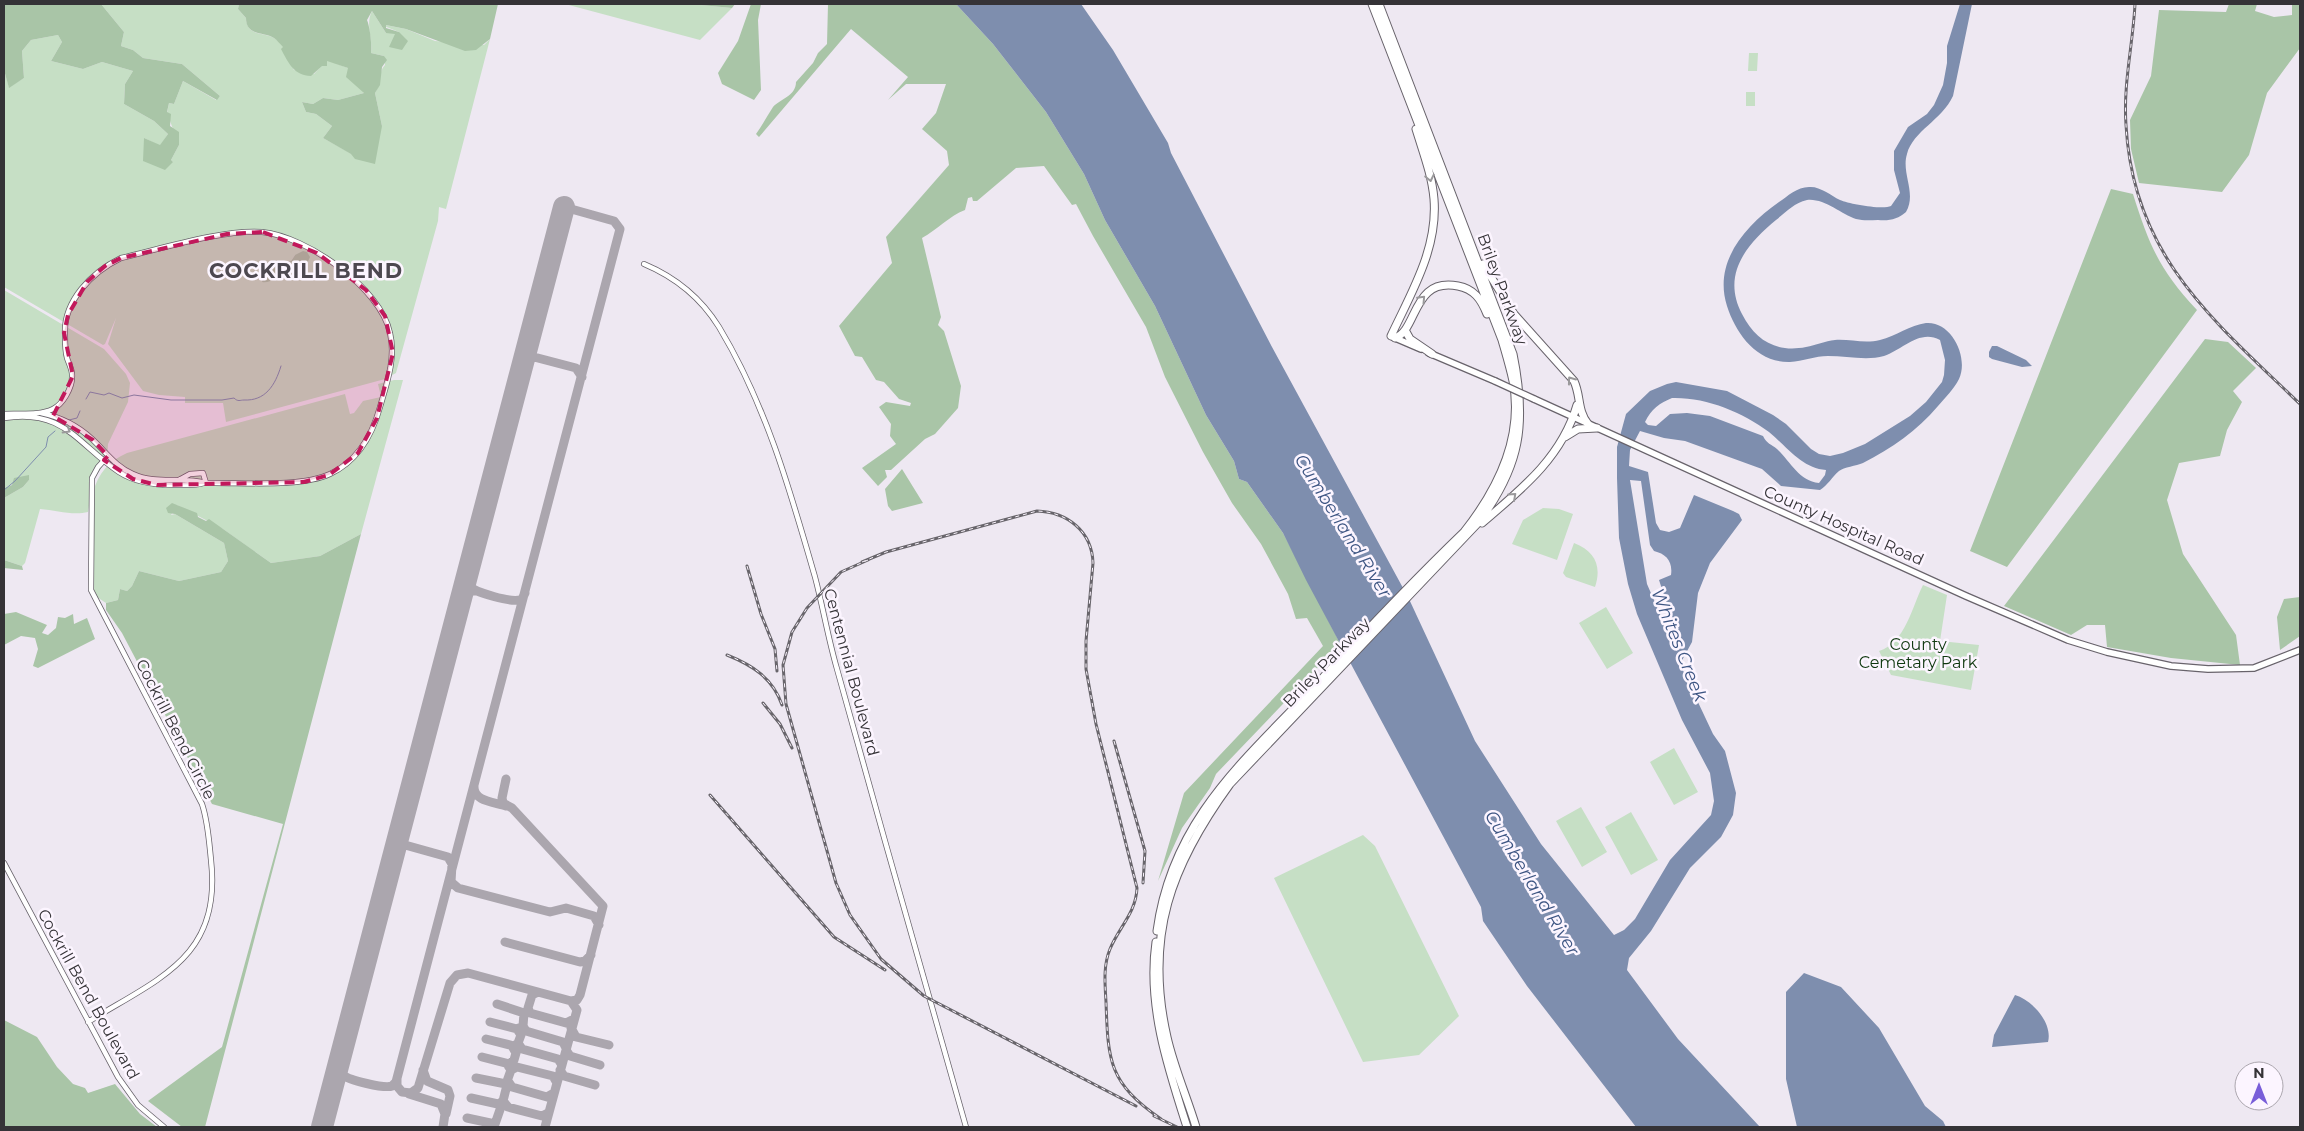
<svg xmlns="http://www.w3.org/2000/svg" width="2304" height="1131" viewBox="0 0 2304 1131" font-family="Montserrat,sans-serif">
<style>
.green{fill:#c6dfc5;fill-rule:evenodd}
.forest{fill:#a9c5a7}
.water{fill:#7e8eae;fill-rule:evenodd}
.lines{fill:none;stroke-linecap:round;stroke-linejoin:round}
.stream{stroke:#7e8eae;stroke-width:1}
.taxiway{stroke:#aba6ae;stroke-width:9}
.runway{stroke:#aba6ae;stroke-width:22}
.minor-casing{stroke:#68636b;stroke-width:6}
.major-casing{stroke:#68636b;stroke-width:8}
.highway-casing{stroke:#68636b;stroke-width:9}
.minor{stroke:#fff;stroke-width:4.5}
.major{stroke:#fff;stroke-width:5.5}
.highway{stroke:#fff;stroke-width:7}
.rail-casing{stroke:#68656b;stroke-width:3}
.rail{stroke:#fcf5ff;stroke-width:1;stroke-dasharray:4;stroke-linecap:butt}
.major-bridge-casing{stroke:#68636b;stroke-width:8;stroke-linecap:butt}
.major-bridge{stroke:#fff;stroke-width:5.5}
.oneway{stroke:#9a999b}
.marked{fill:#c2185b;fill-opacity:0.2;stroke:#c2185b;stroke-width:4;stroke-dasharray:10 6;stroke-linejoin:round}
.labels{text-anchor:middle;stroke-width:5;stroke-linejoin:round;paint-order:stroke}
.street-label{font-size:16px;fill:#353337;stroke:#fcf5ff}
.park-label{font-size:16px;fill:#0f380f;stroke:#fcf5ff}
.water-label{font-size:18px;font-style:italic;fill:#3d5583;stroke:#fcf5ff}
.district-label{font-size:21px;font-weight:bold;letter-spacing:1px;fill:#4d4850;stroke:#fcf5ff}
</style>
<rect width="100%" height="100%" fill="#eee8f2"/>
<path class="green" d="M101,4H239L238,9L246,18C247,37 264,32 274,38C278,40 281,44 284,47L282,49L294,70L314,74L327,60L348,68L364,93L338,100L323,98L313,104L302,102L306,112L316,114L332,126L323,138L352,154L382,126L375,93C381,84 378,72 385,65L384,56L371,53C373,38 365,25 372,11L386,33L399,32L384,26L386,25L406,29L435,41L484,45L490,39L446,209L439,207L438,221L396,373L385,379L226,422L223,403H185V397L159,395L143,391L108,344L116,318L105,344L103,345L4,287V70L9,87L24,78L22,51L31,40L58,35L62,42L51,61L83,69L102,62L133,71L125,84L124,104L154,121L168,134L160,146L144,138L173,162L171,160L179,145L167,113L169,103L174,104L183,81L216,100L220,96L182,64L143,58L133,50L121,46L124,32ZM295,255L302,274L300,277C275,270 281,281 262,282C264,268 278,263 291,261Z
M565,4H690L732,8L700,40Z
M1749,53H1758L1757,71H1748Z
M1746,92H1755V106H1746Z
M4,290L104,349L126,374L130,383L128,402L108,444L107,460L93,480L88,512C73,516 56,510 40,509L25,563L22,566L4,560V498L23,487L29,480V476L4,488Z
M394,380H403L361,534L320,556L271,563L223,529L177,505L171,515L175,514L224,543L228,561L221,572L179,581L139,571L132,586L127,591L120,589L118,600L106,603L94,595L93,493C98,473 109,461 127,453L345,394L350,414L354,413L363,401L381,397L378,384Z
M1543,508L1559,509L1573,514L1557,560L1512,544L1523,520Z
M1574,543C1595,551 1602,566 1595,587L1566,577L1563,573Z
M1923,585L1947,595L1940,641L1979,645L1971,690L1891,675L1879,651C1905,643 1912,607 1923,585Z
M1606,607L1633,653L1607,669L1579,623Z
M1674,748L1698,792L1674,805L1650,762Z
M1581,807L1607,852L1582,867L1556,821Z
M1631,812L1658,860L1631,875L1605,827Z
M1363,835L1375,846L1459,1016L1419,1055L1363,1062L1274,878Z"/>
<path class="forest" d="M4,4H101L124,32L121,46L133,50L143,58L182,64L220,96L217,100L183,81L174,104L169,103L167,112L171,114L170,126L179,132V145L171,160L173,162L165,170L143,161L144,138L160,145L168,134L154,121L124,104L125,84L133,71L102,62L83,69L51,61L62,42L58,35L31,40L22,51L24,78L9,88L4,70Z
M239,4H498L490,39L476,50L465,51L406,29L386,25V28L399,32L408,41L402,50L389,47L395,34L386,33L372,11L367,20C370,27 372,46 371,53L384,56L387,60L382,67L380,85L375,93L382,126L375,164L355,159L351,154L323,138L332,126L316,114L306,112L302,102L313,104L323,98L338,100L364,93L346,77L348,68L327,61V66H322L311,76C294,76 288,62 281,49L283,47C280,44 277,40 274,38C264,32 246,36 246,18L238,9Z
M690,4H735L732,8Z
M751,4H761L758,20L761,90L754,100L722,84L718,73L738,41Z
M828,4H956L993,44L1046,112L1084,174L1105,220L1155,306L1206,415L1234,461L1239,479L1247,482L1283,533L1343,649L1326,663L1323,662L1216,774L1210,788L1182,828L1158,881L1184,793L1323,646L1307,618L1296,619L1288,594L1261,544L1232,503L1203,452L1165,377L1146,327L1093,236L1076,204L1072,205L1044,166L1016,168L977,201H973L972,197L968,198L965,210C949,216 937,230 922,238L941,317L938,325L944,331L961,386L958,408L935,434L925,439L891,470H885L887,477L878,486L862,468L896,444L890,436L891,424L879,407L886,402L910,406L911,403L899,399L884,382L876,380L862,357L855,356L839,326L892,263L886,237L949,165L947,151L922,129L936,113L946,84H906L888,100L908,77L851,29L759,137L756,134C762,126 767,116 773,107C780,99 796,96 796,82L813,63L818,53L827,44Z
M2229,4H2257L2255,11L2274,17L2292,15V4H2300V48L2267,93L2249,155L2222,192L2139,183L2131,149L2130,120L2151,76L2159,10L2226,12Z
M2111,189L2133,194C2149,245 2160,271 2197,310L2007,567L1970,551Z
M303,251L307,252L310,257L301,277H292L288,274C278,275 271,284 262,282L263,276L269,272L270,266L291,261L295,255Z
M2205,339L2228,342L2256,368L2233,391L2242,402L2227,430L2220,456L2179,463L2167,500L2183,554L2236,635L2240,665L2171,658L2107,647L2105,625H2087L2071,635L2004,606Z
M902,469L923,503L892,511L888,506L885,489Z
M29,475V480L23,487L4,498V488L12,485L14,478Z
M172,503L197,513L198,517L206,521L209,519L271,563L320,556L361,534L205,1127H182L148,1101L222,1047L283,824L212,804L122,633L106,610V603L118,600L120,589L127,591L132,586L139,571L179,581L221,572L228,561L224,543L175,514L168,513L166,508Z
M4,560L22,566L23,570L4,568Z
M2300,597V636L2280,650L2277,617L2284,599Z
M16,612L47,625L42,633L48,635L56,628L58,617L65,618L73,614L74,624L87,618L95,639L38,668L33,666L38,649L35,638L21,636L4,645V614Z
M4,1020L37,1037L57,1067L73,1084L85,1088L88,1093L115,1084L140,1114L157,1127H4Z"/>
<path class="water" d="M956,4H1081L1113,50L1168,143L1171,153L1272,347L1409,599L1475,741L1541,844L1614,935L1624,930L1635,919L1670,860L1711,815L1714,801L1710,773L1682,720L1637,614L1628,584L1619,538L1617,478V447L1626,414L1650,391L1667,384L1676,382L1727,391L1773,415L1786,424L1811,449L1819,454L1830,456L1843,453L1865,444L1910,416L1926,402L1942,382L1944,375L1945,360L1940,340C1919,329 1903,350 1884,356C1867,361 1846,356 1828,356C1815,356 1803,361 1790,362C1757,363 1736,334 1727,306C1713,262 1745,226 1779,202C1788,196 1797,187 1809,187C1820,186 1830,195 1840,200C1849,204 1883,210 1891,206L1900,193L1894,170V151L1908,127L1927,114L1934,105L1943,85L1947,63V46L1960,4H1972L1953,96C1942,120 1913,131 1907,154C1901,173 1917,193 1906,212C1898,219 1890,221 1878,220C1871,220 1864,221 1856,219C1841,214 1824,198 1807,200C1794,203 1786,212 1776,220C1747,244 1721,274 1742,314C1755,340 1776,353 1806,347C1816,345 1825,341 1835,340C1850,339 1865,344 1880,340C1896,336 1910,325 1926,323C1952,321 1969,358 1959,379C1954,389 1945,398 1938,406C1917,431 1892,448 1863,463C1856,466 1844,467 1839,471C1832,477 1828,485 1820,490L1781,486L1762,469L1685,441L1664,438L1640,431L1630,450L1629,466L1648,472L1656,523L1660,530L1669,532L1680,528L1694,495L1733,511L1739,514L1742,520L1710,563L1698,593L1692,642L1680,664L1713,734L1725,751L1736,793L1733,815L1721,837L1690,868L1651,931L1629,958L1627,970L1678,1039L1760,1127H1636L1527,986L1483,921L1481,907L1306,580L1283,533L1247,482L1239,479L1234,461L1206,415L1155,306L1105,220L1084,174L1046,112L993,44ZM1672,398C1706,397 1742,412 1769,432C1786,446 1803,469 1826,470L1825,475L1819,483C1799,481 1790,461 1777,449C1771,444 1767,444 1763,436L1710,416L1687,413L1670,414L1656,426L1648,425L1645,422C1651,409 1660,403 1672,398ZM1630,480L1641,481L1650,545L1654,551C1666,554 1673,561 1671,575L1659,580L1681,646L1676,651L1647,584Z
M1992,346H1997L2026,360L2032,366L2022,367L1992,359L1989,357V352Z
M1804,973L1841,987L1879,1028L1925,1106L1943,1121L1946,1127H1797L1786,1079V992Z
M2015,995C2032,1000 2053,1023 2048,1042L1992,1047L1994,1035Z"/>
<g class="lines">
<path class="stream" d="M86,399L90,392L104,395L109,393L122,398L134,395L171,400H222L234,398C238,402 240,400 244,400C265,401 275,386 281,366
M69,420L77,418L80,411
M4,490L15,481L46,447L48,437L55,431"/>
<path class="taxiway" d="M528,345L529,353L534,357
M523,363L534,357L576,368L582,377
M466,578L467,585C474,592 513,604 522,599L525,593
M462,595L467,591H476
M506,779L502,798L503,803L512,808L603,906L580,995L577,1000L571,1001L577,1010L545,1127
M474,786C473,802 495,802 506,806
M399,835L405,845L448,857L452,864L451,882L458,888L550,912L566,908L594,916L599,925
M395,851L400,846L405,845
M505,942L580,962L585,961L591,955
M538,992L532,995L528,1008L530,1013L566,1023L574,1019
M490,1022L517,1029L523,1026L524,1013L497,1004
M523,1026L526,1031L563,1042L566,1048
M571,1028L576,1037L609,1045
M486,1039L514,1046L518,1043L521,1035L517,1029
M518,1043L522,1049L558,1059L562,1065
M566,1050L570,1056L600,1065
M482,1057L509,1064L514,1060L516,1053L512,1046
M338,1064C339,1068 339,1071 343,1075C348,1080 385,1089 392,1086L396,1082L620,229L614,221L564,207
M423,1070L427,1081L448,1090L450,1096L446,1114
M511,1070L517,1067L553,1076L557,1083
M560,1070L564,1076L595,1085
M476,1078L506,1084L511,1070L507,1064
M397,1079V1086L402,1092L411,1093L418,1088L450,983L457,975L468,973L571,1001
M508,1081L512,1087L547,1097L554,1093
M409,1094L441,1104L445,1114L443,1127
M471,1098L498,1104L503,1101L508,1081
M503,1101L508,1107L542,1116L548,1113
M467,1118L495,1124L503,1101"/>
<path class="runway" d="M322,1127L564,207"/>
<defs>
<path id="minor" d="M644,264C675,277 701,298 719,327C766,405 790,490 815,577C823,607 828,638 837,669C879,822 923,974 966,1127
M4,414C19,413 39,416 53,409C63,404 72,388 72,377C73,371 69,364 67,358C65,351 65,343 65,335C63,301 92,272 121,258C160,249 224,229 262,232C306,236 381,288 390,333C396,358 387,383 380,407C372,436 358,461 330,474C300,488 240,482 206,483C182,476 156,485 133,474C116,467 106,452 92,439C78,426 60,417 41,413
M4,418C64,408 78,445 119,472C136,483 155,485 174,485C184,485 195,486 204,483
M179,480L190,474L203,473L206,483
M4,863L118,1077L138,1105L164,1127
M88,1022C159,978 222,958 211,860C209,841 208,822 202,804L91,590L92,478L98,467L108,456"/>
<path id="major" d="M1393,337L1421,349
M1429,353L1495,381
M1534,399L1966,596L2068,640L2107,652L2171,666L2208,669L2254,668L2300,650"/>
<path id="highway" d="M1483,264L1514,314L1574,381C1581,396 1577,410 1588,424
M1405,330L1410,339L1432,354
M1391,336C1411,293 1438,249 1434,199C1432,175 1423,152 1416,129
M1395,338C1418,330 1412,277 1458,286C1474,289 1481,299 1487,314
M1565,437L1578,429L1597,428
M1482,523C1522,489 1562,457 1577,405
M1157,931C1172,820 1244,761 1316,685C1364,633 1413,581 1464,532C1498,489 1524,438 1513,381C1510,367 1506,354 1502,340L1372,4
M1156,942C1147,1005 1168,1068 1187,1127
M1196,1127C1187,1097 1174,1068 1167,1037C1144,936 1171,865 1230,784L1478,523C1521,466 1527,423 1513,354L1379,4"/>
</defs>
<use href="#minor" class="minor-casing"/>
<use href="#major" class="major-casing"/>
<use href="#highway" class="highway-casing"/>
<use href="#minor" class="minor"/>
<use href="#major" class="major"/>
<use href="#highway" class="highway"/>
<defs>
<path id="rail" d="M2135,4C2133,44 2123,84 2126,125C2133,256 2213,320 2300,404
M868,560L841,572L807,608L792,632L783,665L786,704L836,883L850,915L881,959L924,996L1136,1106
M862,562L886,552L1037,511C1067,512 1092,531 1093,563L1086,641V669L1096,724L1137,888C1136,913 1119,927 1110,949C1103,966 1105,984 1106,1002C1108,1062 1109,1083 1161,1119
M747,566L761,614L775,649L777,671
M727,655C752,665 773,678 782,705
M763,703L780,724L792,748
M1114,741L1145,851L1143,883
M710,795L834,937L885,970
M1154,1116L1177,1127"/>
</defs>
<use href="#rail" class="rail-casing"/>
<use href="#rail" class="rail"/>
<defs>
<path id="major-bridge" d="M1495,381L1534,399"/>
</defs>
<use href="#major-bridge" class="major-bridge-casing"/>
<use href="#major-bridge" class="major-bridge"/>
</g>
<defs><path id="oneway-chevron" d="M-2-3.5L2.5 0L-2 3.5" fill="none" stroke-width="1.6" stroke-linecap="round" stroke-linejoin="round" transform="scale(1.25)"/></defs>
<g class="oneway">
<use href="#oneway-chevron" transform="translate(1430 178) rotate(78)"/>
<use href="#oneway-chevron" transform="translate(1422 299) rotate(-47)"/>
<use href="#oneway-chevron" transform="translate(1571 380) rotate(-126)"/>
<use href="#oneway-chevron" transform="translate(67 430) rotate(31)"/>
<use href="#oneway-chevron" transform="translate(1513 496) rotate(-42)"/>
</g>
<path class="marked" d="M263,232L317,253L366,290L385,316L393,353L377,418L358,453L329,475L304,482L157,485L133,479L104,460L108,456L93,440L53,416L73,376L64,333L68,315L87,282L105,266L121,258L227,234Z"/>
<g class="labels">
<g class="street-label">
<text transform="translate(1503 289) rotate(70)" y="6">Briley Parkway</text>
<text transform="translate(1844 525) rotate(24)" y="6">County Hospital Road</text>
<text transform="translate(1326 662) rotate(-46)" y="6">Briley Parkway</text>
<text transform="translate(852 672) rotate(75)" y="6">Centennial Boulevard</text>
<text transform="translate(176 729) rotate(63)" y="6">Cockrill Bend Circle</text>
<text transform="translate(89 994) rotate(61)" y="6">Cockrill Bend Boulevard</text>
</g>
<g class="park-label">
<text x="1918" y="650">County<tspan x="1918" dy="18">Cemetary Park</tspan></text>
</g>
<g class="water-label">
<text transform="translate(1343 526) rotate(58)" y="6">Cumberland River</text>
<text transform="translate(1679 645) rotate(68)" y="6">Whites Creek</text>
<text transform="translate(1532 883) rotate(59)" y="6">Cumberland River</text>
</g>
<g class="district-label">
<text x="306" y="278">COCKRILL BEND</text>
</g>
</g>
<rect width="2304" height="1131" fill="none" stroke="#353337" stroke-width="10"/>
<g transform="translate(2259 1086)"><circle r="24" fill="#fcf5ff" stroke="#aca7af"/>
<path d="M0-4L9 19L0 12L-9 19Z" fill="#795ed9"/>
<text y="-8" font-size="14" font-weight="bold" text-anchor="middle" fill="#353337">N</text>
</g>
</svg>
